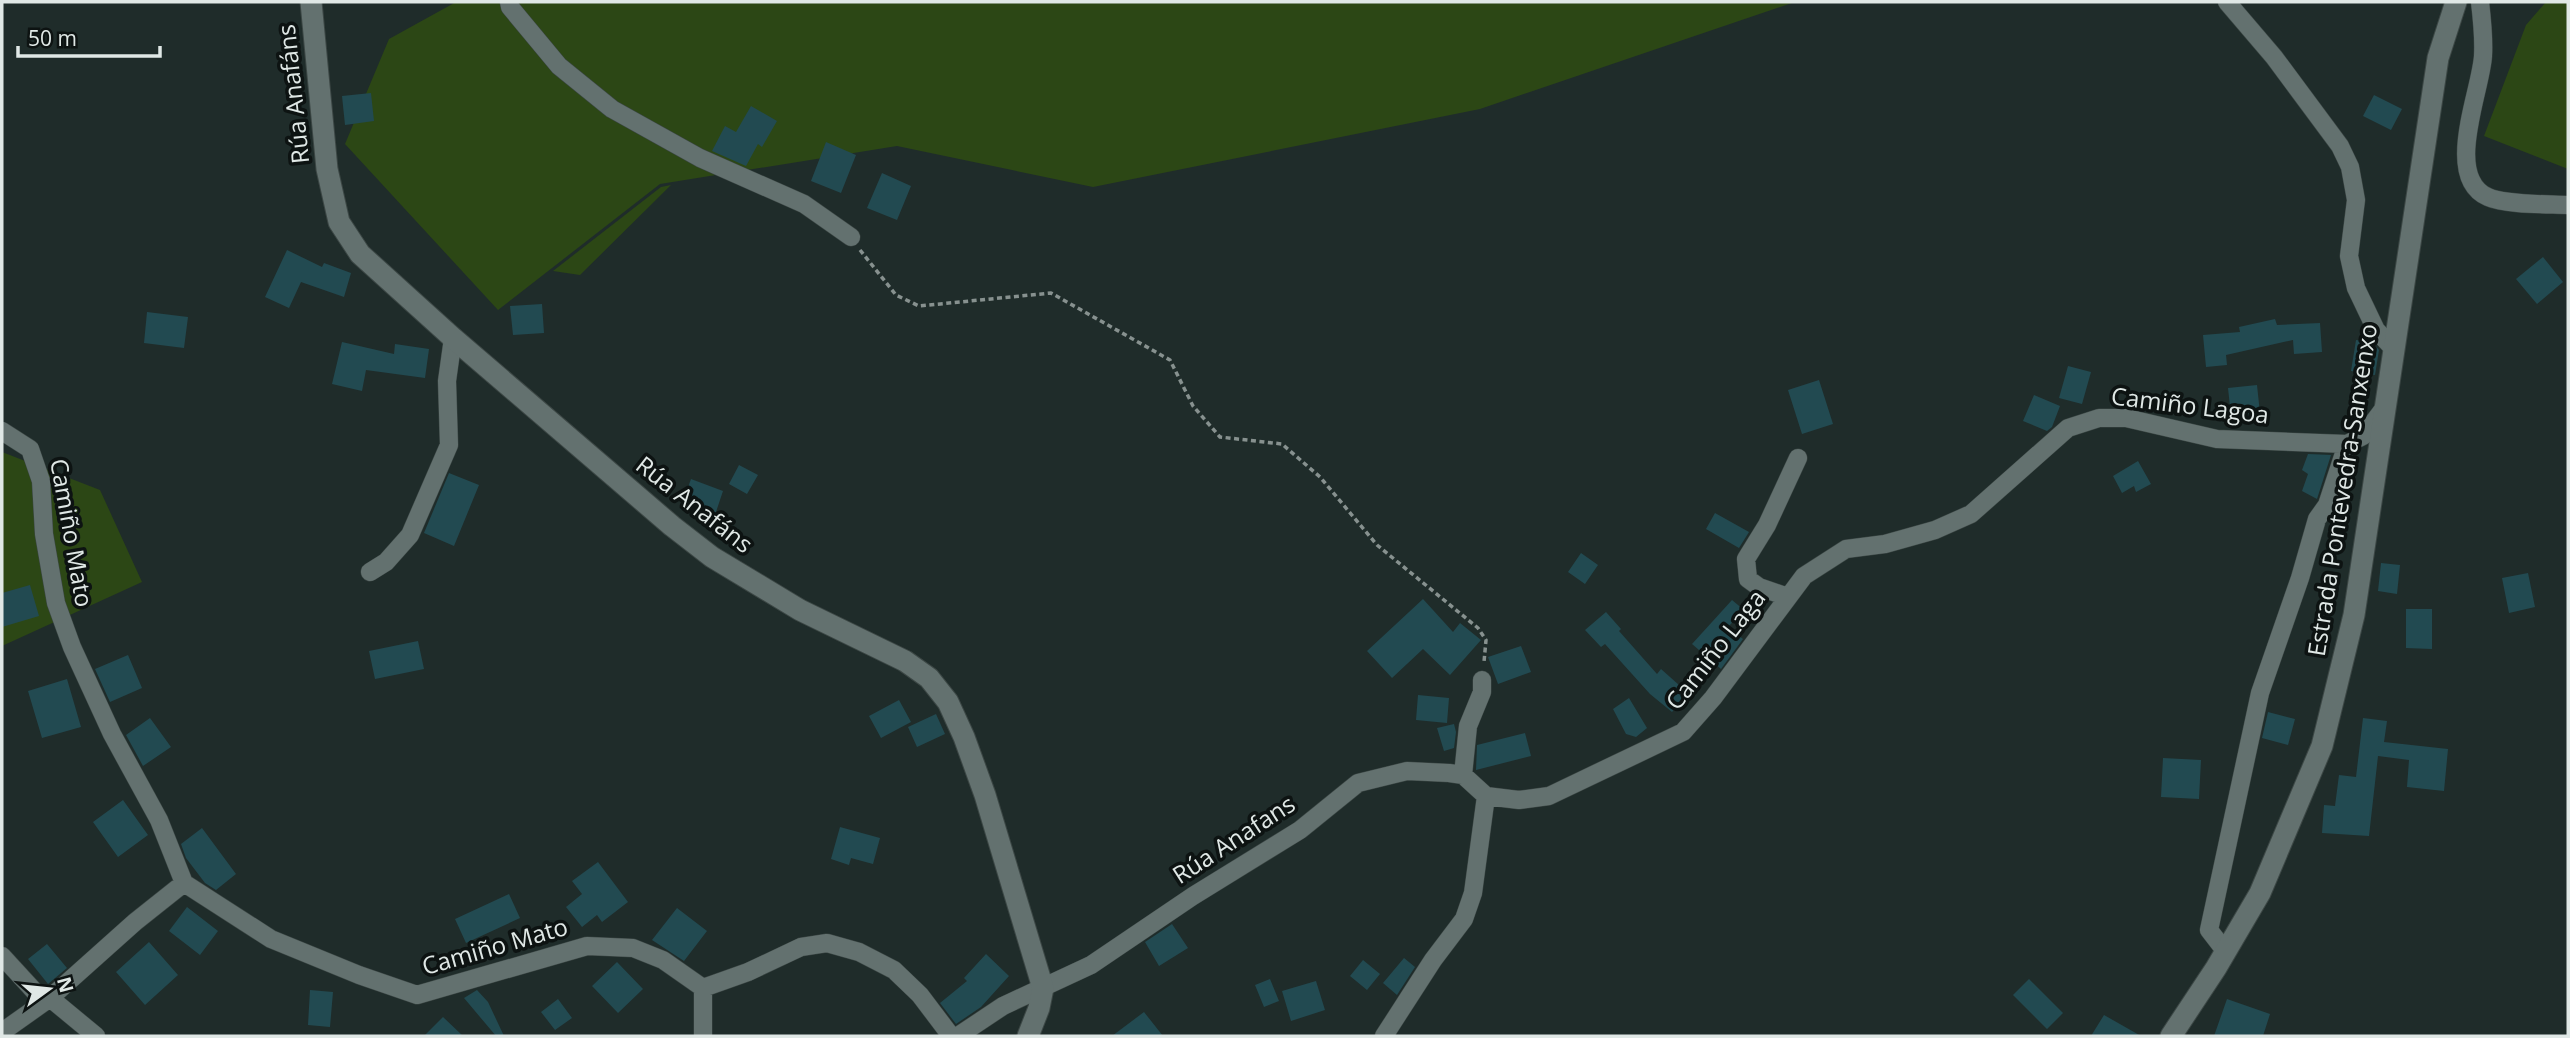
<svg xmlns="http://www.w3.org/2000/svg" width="2570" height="1038" viewBox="0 0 2570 1038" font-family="'Open Sans',sans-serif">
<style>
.green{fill:#2c4715}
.building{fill:#224a51}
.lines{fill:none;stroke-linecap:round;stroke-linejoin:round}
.street-casing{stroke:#3c4745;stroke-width:19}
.secondary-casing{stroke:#3c4745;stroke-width:23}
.path{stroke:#87918f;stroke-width:3.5;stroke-dasharray:5 3.5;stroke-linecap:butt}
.street{stroke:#63716f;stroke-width:18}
.secondary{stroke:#63716f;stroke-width:21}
.labels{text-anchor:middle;stroke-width:7;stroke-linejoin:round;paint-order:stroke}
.street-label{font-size:24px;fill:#e0e8e6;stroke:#0d1312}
</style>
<rect width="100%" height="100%" fill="#1f2c2a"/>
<path class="green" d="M456,2H1795L1480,109L1093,187L897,146L660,184L498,310L345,144L389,39Z
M2546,2H2568V169L2484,136L2526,25Z
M671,185L580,275L553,271L661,187Z
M2,452L100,490L142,582L2,646Z"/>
<path class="building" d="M371,93L374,121L345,125L342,96Z
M2374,95L2402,109L2391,130L2363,116Z
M751,106L777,121L762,147L758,144L746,166L712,151L725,126L736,132Z
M826,142L856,155L841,193L811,181Z
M882,173L911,186L897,220L867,208Z
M287,250L322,267L324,263L351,273L344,297L301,282L289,308L265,297Z
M2543,257L2563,282L2537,304L2516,279Z
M542,304L544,333L513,335L510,306Z
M147,312L188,317L184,348L144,343Z
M2275,319L2277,325L2320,323L2322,352L2294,354L2293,340L2226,355L2227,365L2206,367L2203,335L2240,332L2239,327Z
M2356,340L2372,342L2379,350L2375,375L2351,371Z
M342,342L394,354L395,344L429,349L425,378L366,370L362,391L332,384Z
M2068,366L2091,372L2082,404L2059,398Z
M1819,380L1833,424L1802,434L1788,390Z
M2257,385L2260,413L2231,416L2228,388Z
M2034,395L2060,406L2052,427L2047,431L2023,421Z
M2308,454L2331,455L2317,499L2302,491L2308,474L2302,470Z
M2138,461L2151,484L2136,492L2134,486L2122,493L2113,476Z
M739,465L758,475L747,494L729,484Z
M449,473L479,485L454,546L424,533Z
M691,479L723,491L713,521L680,509Z
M1715,513L1749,532L1739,548L1706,529Z
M1581,553L1598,565L1585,584L1568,572Z
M2381,563L2400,565L2397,594L2378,591Z
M2528,573L2535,607L2509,613L2502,578Z
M30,585L39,616L2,627V593Z
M1423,599L1453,632L1460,623L1481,640L1450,675L1423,649L1392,678L1367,651Z
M1732,600L1744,610L1728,627L1743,639L1721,669L1692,644Z
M2406,609H2432V649L2406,648Z
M1606,612L1621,629L1619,631L1657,674L1661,669L1688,693L1672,712L1650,694L1605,644L1601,647L1585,630Z
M418,641L424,669L375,679L369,651Z
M1521,646L1531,672L1498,684L1488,657Z
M128,655L142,688L110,702L95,669Z
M67,679L81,727L42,738L28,691Z
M1418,695L1449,698L1447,723L1416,720Z
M1629,698L1647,728L1636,737L1626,734L1613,709Z
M899,700L911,722L881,738L869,716Z
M2268,712L2295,719L2288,745L2262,738Z
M936,714L945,734L917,747L908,727Z
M150,718L171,747L143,766L126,735Z
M2363,718L2387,721L2384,742L2448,749L2444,791L2407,787L2409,760L2378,756L2369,836L2322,833L2324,805L2335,806L2339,775L2356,777Z
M1454,724L1456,732L1454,748L1444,751L1437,728Z
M1525,733L1531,756L1476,770L1477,745Z
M2163,758L2201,760L2199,799L2161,797Z
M123,800L148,835L118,857L93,822Z
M840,827L880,838L873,864L851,858L849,865L831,859Z
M202,828L236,874L216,890L205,883L186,858L181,844Z
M598,862L628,902L602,922L597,915L582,927L566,907L582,894L572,881Z
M509,894L520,918L466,943L455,919Z
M187,907L218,931L200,955L169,931Z
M677,908L707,931L684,961L652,940Z
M1172,924L1188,948L1159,966L1145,942Z
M149,942L178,975L145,1005L116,972Z
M47,944L67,968L48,984L28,959Z
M986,954L1009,976L981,1007L956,1024L940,1003L967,981L964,978Z
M1404,958L1415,967L1397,995L1383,983Z
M1363,960L1380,974L1367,990L1350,976Z
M617,962L643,989L618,1013L592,986Z
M1270,979L1279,1001L1264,1007L1255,985Z
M2029,979L2063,1013L2047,1029L2013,995Z
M1316,981L1325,1010L1291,1021L1282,991Z
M310,990L333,992L330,1027L308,1025Z
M477,990L488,1002L504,1036H496L464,998Z
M558,999L572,1018L555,1030L541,1012Z
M2227,999L2270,1014L2263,1036H2214Z
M1144,1012L1163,1036H1112Z
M2104,1015L2141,1036H2091Z
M443,1017L463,1036H424Z"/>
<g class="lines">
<defs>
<path id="street" d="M509,2L510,7L559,66L612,109L700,158L804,204L851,237
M2227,2L2274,57L2340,146L2350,167L2356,200L2349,256L2356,288L2376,330L2393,348
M2480,2C2482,19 2484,39 2483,56C2481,91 2443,177 2488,197C2505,205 2549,204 2568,205
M2,431L30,449L41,481L44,534L56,603L72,647L112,734L159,820L184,883L271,939L359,975L417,995L587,946L633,948L663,960L703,988
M370,572L386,562L410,535L449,445L447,381L453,338
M1788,597L1759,587L1748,579L1746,559L1767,525L1798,458
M1463,775L1468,726L1482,692V680
M1486,796L1519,800L1549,796L1683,732L1713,698L1804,576L1846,549L1885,544L1935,530L1971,514L2068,428L2099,418H2126L2217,439L2347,444L2363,436L2385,407
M2226,952L2209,930L2260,693L2300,578L2317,519L2327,505L2347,444
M2,956L36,993L50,998L135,922L184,883
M703,988L748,972L801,947L827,943L859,952L894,970L920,995L951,1036
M703,988V1036
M2,1032L50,998L96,1036
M958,1036L1003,1006L1091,965L1193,896L1300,830L1358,783L1407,771L1449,773L1463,775L1486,796
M1384,1036L1433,960L1464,919L1473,893L1486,796"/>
<path id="secondary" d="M311,2L327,169L339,222L360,254L453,338L672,526L712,557L800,610L905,661L929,678L948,702L964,737L985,795L1043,988L1039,1008L1028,1036
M2171,1036L2216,968L2260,893L2322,746L2354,615L2438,58L2456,2"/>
</defs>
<use href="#street" class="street-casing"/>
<use href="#secondary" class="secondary-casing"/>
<path class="path" d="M860,250L896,295L919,306L1051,293L1170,360L1193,406L1220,437L1282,444L1320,477L1377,545L1478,628L1486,640L1484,662"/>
<use href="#street" class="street"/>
<use href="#secondary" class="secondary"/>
</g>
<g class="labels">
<g class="street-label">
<text transform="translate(294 94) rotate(-96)" y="8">Rúa Anafáns</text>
<text transform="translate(2190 406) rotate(7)" y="8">Camiño Lagoa</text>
<text transform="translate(2343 490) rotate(-81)" y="8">Estrada Pontevedra-Sanxenxo</text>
<text transform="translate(694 505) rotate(38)" y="8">Rúa Anafáns</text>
<text transform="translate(71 533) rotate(80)" y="8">Camiño Mato</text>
<text transform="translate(1716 650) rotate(-52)" y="8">Camiño Laga</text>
<text transform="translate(1234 840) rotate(-33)" y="8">Rúa Anafans</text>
<text transform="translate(495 947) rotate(-16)" y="8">Camiño Mato</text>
</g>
</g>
<rect width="2570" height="1038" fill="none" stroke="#e0e8e6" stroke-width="7"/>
<g transform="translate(49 989) rotate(75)" stroke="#0d1312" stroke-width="5" paint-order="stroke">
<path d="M0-5L12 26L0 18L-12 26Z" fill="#e0e8e6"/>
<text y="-10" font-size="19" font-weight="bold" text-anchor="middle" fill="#e0e8e6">N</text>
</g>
<path d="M18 46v10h142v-10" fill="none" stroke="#e0e8e6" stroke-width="3.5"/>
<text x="28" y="46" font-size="21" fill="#e0e8e6" stroke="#0d1312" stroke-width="5" paint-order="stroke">50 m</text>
</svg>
